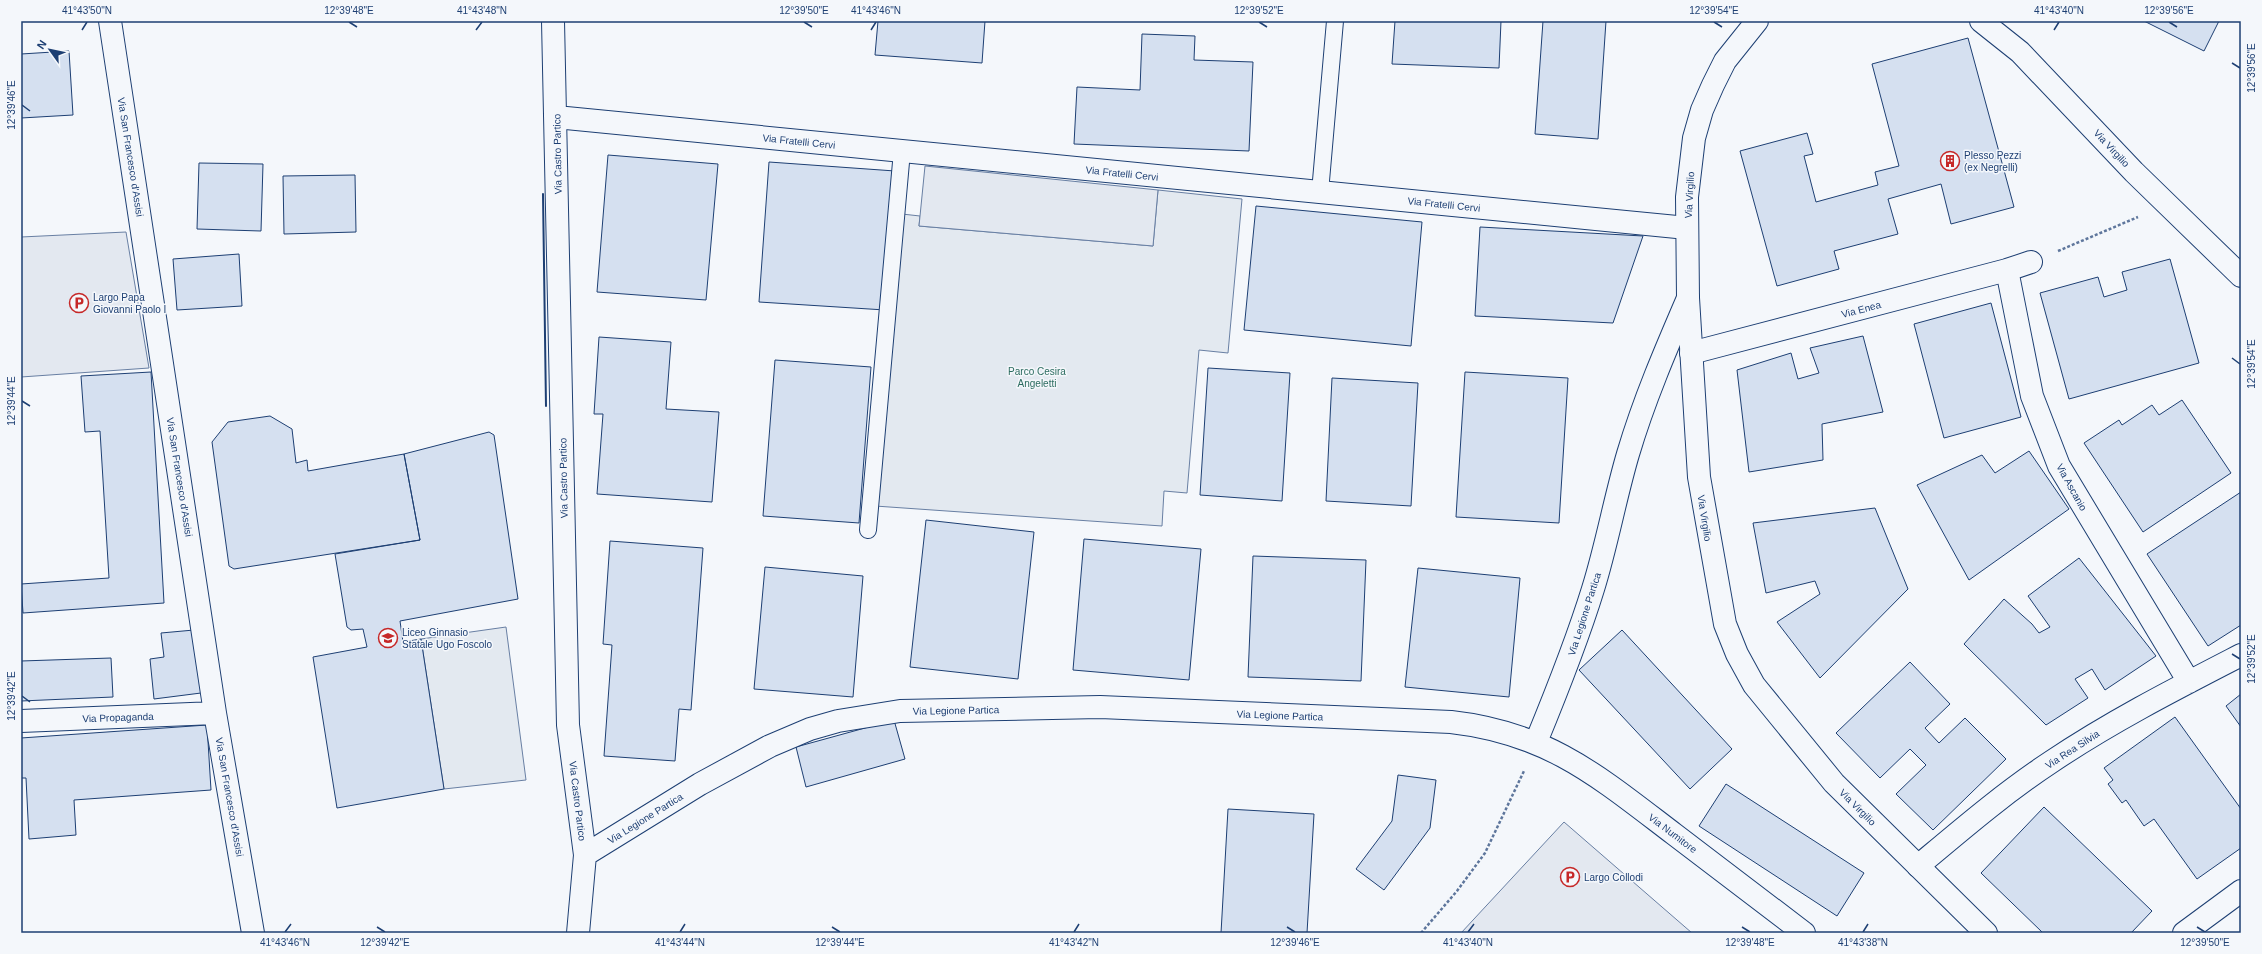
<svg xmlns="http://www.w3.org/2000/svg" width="2262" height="954" viewBox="0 0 2262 954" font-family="Arial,sans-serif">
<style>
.green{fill:#e3e9f0;stroke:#687fa3}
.parking{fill:#e3e8f0;stroke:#687fa3}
.building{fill:#d5e0f0;stroke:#1d3f73}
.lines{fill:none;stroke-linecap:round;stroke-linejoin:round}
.service-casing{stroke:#1d3f73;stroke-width:18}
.minor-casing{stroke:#1d3f73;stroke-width:24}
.tertiary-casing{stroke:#1d3f73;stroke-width:24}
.path{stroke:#5e769c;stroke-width:2.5;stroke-dasharray:3 2;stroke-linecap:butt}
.service{stroke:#f4f7fb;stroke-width:16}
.minor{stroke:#f4f7fb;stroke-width:22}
.tertiary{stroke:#f4f7fb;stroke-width:22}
.wall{stroke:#1d3f73;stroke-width:2}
.ticks{fill:none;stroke:#1d3f73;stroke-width:1.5}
.labels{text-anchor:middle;stroke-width:3;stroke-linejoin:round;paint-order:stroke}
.street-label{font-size:10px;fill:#1d3f73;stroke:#f4f7fb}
.poi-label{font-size:10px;fill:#1d3f73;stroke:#f4f7fb;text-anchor:start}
.park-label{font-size:10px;fill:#2c6c60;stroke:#f4f7fb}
.neatline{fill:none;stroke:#1d3f73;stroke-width:1.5}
.ticks-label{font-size:10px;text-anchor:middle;fill:#1d3f73}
</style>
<rect width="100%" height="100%" fill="#f4f7fb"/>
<path class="green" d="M1158,190L1242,199L1228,353L1199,350L1187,493L1164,491L1162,526L875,506L902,214L920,216L919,226L1153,246Z
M506,627L526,780L444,789L421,639Z"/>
<path class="parking" d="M925,166L1158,190L1153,246L919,226Z
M126,232L149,368L21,377V237Z
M1564,822L1692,933H1461Z"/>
<path class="building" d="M878,21H985L982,63L875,55Z
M1395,21H1501L1499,68L1392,64Z
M1543,21H1606L1598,139L1535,134Z
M2144,21H2219L2204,51Z
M1142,34L1195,36L1194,60L1253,62L1249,151L1074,144L1077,87L1140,90Z
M1968,38L2014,207L1951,224L1941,184L1888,199L1898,234L1834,251L1839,269L1777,286L1740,151L1807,133L1813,154L1804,156L1816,202L1878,185L1875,172L1899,166L1872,64Z
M69,51L73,115L21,118V54Z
M608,155L718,164L706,300L597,292Z
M769,162L895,171L885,310L759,302Z
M199,163L263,164L261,231L197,229Z
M355,175L356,232L284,234L283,176Z
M1256,206L1422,222L1411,346L1244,330Z
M1480,227L1643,236L1613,323L1475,316Z
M239,254L242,306L177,310L173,259Z
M2170,259L2199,363L2069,399L2040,293L2098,277L2104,297L2127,290L2122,272Z
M1991,303L2021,417L1944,438L1914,324Z
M1863,336L1883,412L1822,424L1823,460L1749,472L1737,370L1791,353L1798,379L1819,373L1810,348Z
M599,337L671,342L666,409L719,412L712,502L597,494L603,414H594Z
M775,360L871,367L859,523L763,516Z
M1208,368L1290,373L1282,501L1200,495Z
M151,372L164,603L23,613L21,584L109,578L100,431L85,432L81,376Z
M1465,372L1568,378L1559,523L1456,517Z
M1332,378L1418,383L1411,506L1326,501Z
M2182,400L2231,473L2143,532L2084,443L2119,420L2122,425L2152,405L2159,415Z
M270,416L292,429L296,463L307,460L308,471L404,454L420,540L234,569L229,566L212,442L228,422Z
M489,432L494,435L518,599L400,621L403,642L421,639L444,789L337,808L313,657L367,647L363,629L351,630L347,627L335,554L420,540L404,454Z
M2029,451L2069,509L1969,580L1917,485L1982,455L1995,473Z
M2241,492V625L2208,646L2147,554Z
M1875,508L1908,589L1820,678L1777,622L1820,594L1815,581L1766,593L1753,523Z
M926,520L1034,532L1018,679L910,667Z
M1084,539L1201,549L1189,680L1073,670Z
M610,541L703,548L691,710L679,709L675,761L604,756L612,645L603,644Z
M1253,556L1366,560L1361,681L1248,677Z
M2079,558L2156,656L2105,690L2092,669L2075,679L2088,698L2046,725L1964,644L2004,599L2032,624L2039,633L2050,627L2028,596Z
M765,567L863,576L853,697L754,689Z
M1418,568L1520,578L1509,697L1405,687Z
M194,630L201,693L154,699L150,659L164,657L161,633Z
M1622,630L1732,749L1690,789L1579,670Z
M111,658L113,697L21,701V661Z
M1910,662L1950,704L1925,728L1939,743L1965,718L2006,759L1933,830L1896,794L1926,765L1910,749L1880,778L1836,733Z
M2241,694V727L2226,706Z
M2175,717L2241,809V848L2197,879L2154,819L2144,826L2126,800L2122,803L2108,784L2113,780L2104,768Z
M894,720L905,759L806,787L796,747Z
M207,725L211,790L74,800L76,835L29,839L26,778H21V738Z
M1398,775L1436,780L1430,828L1384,890L1356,869L1392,821Z
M1726,784L1864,873L1837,916L1699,826Z
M2044,807L2152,911L2131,933H2043L1981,873Z
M1228,809L1314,814L1307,933H1221Z"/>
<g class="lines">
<defs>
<path id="service" d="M1320,192L1335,21
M868,530L902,151"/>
<path id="minor" d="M110,21L215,713L253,933
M553,21L568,725L585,855L578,933
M556,117L1687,228
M2007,270L2032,396L2059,466L2189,682
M1691,353L2007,270L2031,262
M21,721L215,713
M1536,742C1557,691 1577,641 1593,589C1607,544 1615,498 1628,454C1644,400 1666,349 1688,298
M585,855L700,784L770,746L810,729L838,721L900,711L1100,707L1451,722C1549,733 1599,777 1674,834C1718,867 1761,900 1804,933
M1918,866C1961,830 2004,793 2051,762C2112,721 2177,688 2241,655
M2184,933L2241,891"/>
<path id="tertiary" d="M1757,21L1725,61L1713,85L1702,110L1694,138L1687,197L1688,298L1699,477L1725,624L1737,654L1754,685L1834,783L1986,933
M1981,21L2020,52L2134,172L2241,276"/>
</defs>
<use href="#service" class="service-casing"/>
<use href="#minor" class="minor-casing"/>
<use href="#tertiary" class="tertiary-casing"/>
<path class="path" d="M2058,251L2138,217
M1421,933L1457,891L1485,853L1524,771"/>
<use href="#service" class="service"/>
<use href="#minor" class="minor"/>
<use href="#tertiary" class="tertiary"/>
<path class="wall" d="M543,194L546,406"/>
</g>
<path class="ticks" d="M349,22L357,27M804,22L812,27M1259,22L1267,27M1714,22L1722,27M2169,22L2177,27M82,30L87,22M476,30L482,22M871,30L876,22M2054,30L2059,22M2232,63L2240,68M22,105L30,111M2232,358L2240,364M22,401L30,406M2232,654L2240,659M22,696L30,702M377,927L385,932M832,927L840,932M1287,927L1295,932M1742,927L1750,932M2197,927L2205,932M285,932L291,924M680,932L685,924M1074,932L1079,924M1468,932L1474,924M1863,932L1868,924"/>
<defs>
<symbol id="building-ring" viewBox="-11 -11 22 22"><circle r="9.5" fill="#f4f7fb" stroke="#c62828" stroke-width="1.5"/><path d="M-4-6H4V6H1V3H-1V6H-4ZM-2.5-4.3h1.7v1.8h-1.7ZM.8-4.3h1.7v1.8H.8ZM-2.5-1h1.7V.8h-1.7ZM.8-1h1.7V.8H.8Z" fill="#c62828"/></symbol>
<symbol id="parking-ring" viewBox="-11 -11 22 22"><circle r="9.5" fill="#f4f7fb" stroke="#c62828" stroke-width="1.5"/><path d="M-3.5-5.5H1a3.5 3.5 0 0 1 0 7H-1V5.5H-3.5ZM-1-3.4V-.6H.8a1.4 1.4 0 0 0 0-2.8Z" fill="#c62828"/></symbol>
<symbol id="school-ring" viewBox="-11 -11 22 22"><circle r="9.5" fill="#f4f7fb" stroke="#c62828" stroke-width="1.5"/><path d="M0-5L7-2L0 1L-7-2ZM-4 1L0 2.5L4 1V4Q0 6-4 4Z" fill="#c62828"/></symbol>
</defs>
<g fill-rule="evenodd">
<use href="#building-ring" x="1939" y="150" width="22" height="22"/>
<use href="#parking-ring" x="68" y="292" width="22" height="22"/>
<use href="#school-ring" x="377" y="627" width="22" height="22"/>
<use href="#parking-ring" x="1559" y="866" width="22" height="22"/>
</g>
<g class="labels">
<g class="street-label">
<text transform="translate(799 141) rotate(6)" y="4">Via Fratelli Cervi</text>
<text transform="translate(2112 148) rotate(47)" y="4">Via Virgilio</text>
<text transform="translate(557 154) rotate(-91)" y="4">Via Castro Partico</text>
<text transform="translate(131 157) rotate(81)" y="4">Via San Francesco d'Assisi</text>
<text transform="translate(1122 173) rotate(6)" y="4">Via Fratelli Cervi</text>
<text transform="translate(1689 195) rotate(-87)" y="4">Via Virgilio</text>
<text transform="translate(1444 204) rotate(6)" y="4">Via Fratelli Cervi</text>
<text transform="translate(1861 309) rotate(-15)" y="4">Via Enea</text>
<text transform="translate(180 477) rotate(81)" y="4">Via San Francesco d'Assisi</text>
<text transform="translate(563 478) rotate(-91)" y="4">Via Castro Partico</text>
<text transform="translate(2072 487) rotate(61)" y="4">Via Ascanio</text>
<text transform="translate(1705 518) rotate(81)" y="4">Via Virgilio</text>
<text transform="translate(1584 614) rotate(-72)" y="4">Via Legione Partica</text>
<text transform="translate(956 710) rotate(-1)" y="4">Via Legione Partica</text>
<text transform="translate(1280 715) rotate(2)" y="4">Via Legione Partica</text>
<text transform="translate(118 717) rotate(-2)" y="4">Via Propaganda</text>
<text transform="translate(2072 749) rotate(-33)" y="4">Via Rea Silvia</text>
<text transform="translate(230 797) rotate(80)" y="4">Via San Francesco d'Assisi</text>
<text transform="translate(578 801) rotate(83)" y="4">Via Castro Partico</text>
<text transform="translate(1858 807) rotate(45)" y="4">Via Virgilio</text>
<text transform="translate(645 818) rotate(-32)" y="4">Via Legione Partica</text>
<text transform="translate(1673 833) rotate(37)" y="4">Via Numitore</text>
</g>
<g class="poi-label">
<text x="1964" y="159">Plesso Pezzi<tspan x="1964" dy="12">(ex Negrelli)</tspan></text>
<text x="93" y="301">Largo Papa<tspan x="93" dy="12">Giovanni Paolo I</tspan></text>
<text x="402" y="636">Liceo Ginnasio<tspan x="402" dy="12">Statale Ugo Foscolo</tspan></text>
<text x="1584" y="881">Largo Collodi</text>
</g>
<g class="park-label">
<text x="1037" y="375">Parco Cesira<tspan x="1037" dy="12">Angeletti</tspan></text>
</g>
</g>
<rect width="2262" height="954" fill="none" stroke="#f4f7fb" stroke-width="44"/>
<g transform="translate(50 50) rotate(303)" stroke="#f4f7fb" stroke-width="3" paint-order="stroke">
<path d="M0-3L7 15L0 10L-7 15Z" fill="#1d3f73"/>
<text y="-6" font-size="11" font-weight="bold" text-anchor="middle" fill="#1d3f73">N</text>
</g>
<rect x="22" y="22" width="2218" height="910" class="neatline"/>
<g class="ticks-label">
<text x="87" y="14">41°43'50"N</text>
<text x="349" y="14">12°39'48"E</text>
<text x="482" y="14">41°43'48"N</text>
<text x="804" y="14">12°39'50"E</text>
<text x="876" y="14">41°43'46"N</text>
<text x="1259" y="14">12°39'52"E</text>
<text x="1714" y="14">12°39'54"E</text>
<text x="2059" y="14">41°43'40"N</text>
<text x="2169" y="14">12°39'56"E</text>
<text transform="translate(2251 68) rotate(-90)" y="4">12°39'56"E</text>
<text transform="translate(11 105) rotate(-90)" y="4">12°39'46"E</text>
<text transform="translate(2251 364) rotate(-90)" y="4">12°39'54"E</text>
<text transform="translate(11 401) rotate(-90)" y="4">12°39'44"E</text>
<text transform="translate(2251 659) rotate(-90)" y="4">12°39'52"E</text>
<text transform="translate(11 696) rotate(-90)" y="4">12°39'42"E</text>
<text x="285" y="946">41°43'46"N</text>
<text x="385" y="946">12°39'42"E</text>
<text x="680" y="946">41°43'44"N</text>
<text x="840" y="946">12°39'44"E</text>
<text x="1074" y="946">41°43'42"N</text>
<text x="1295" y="946">12°39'46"E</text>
<text x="1468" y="946">41°43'40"N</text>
<text x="1750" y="946">12°39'48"E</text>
<text x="1863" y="946">41°43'38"N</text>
<text x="2205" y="946">12°39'50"E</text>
</g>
</svg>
